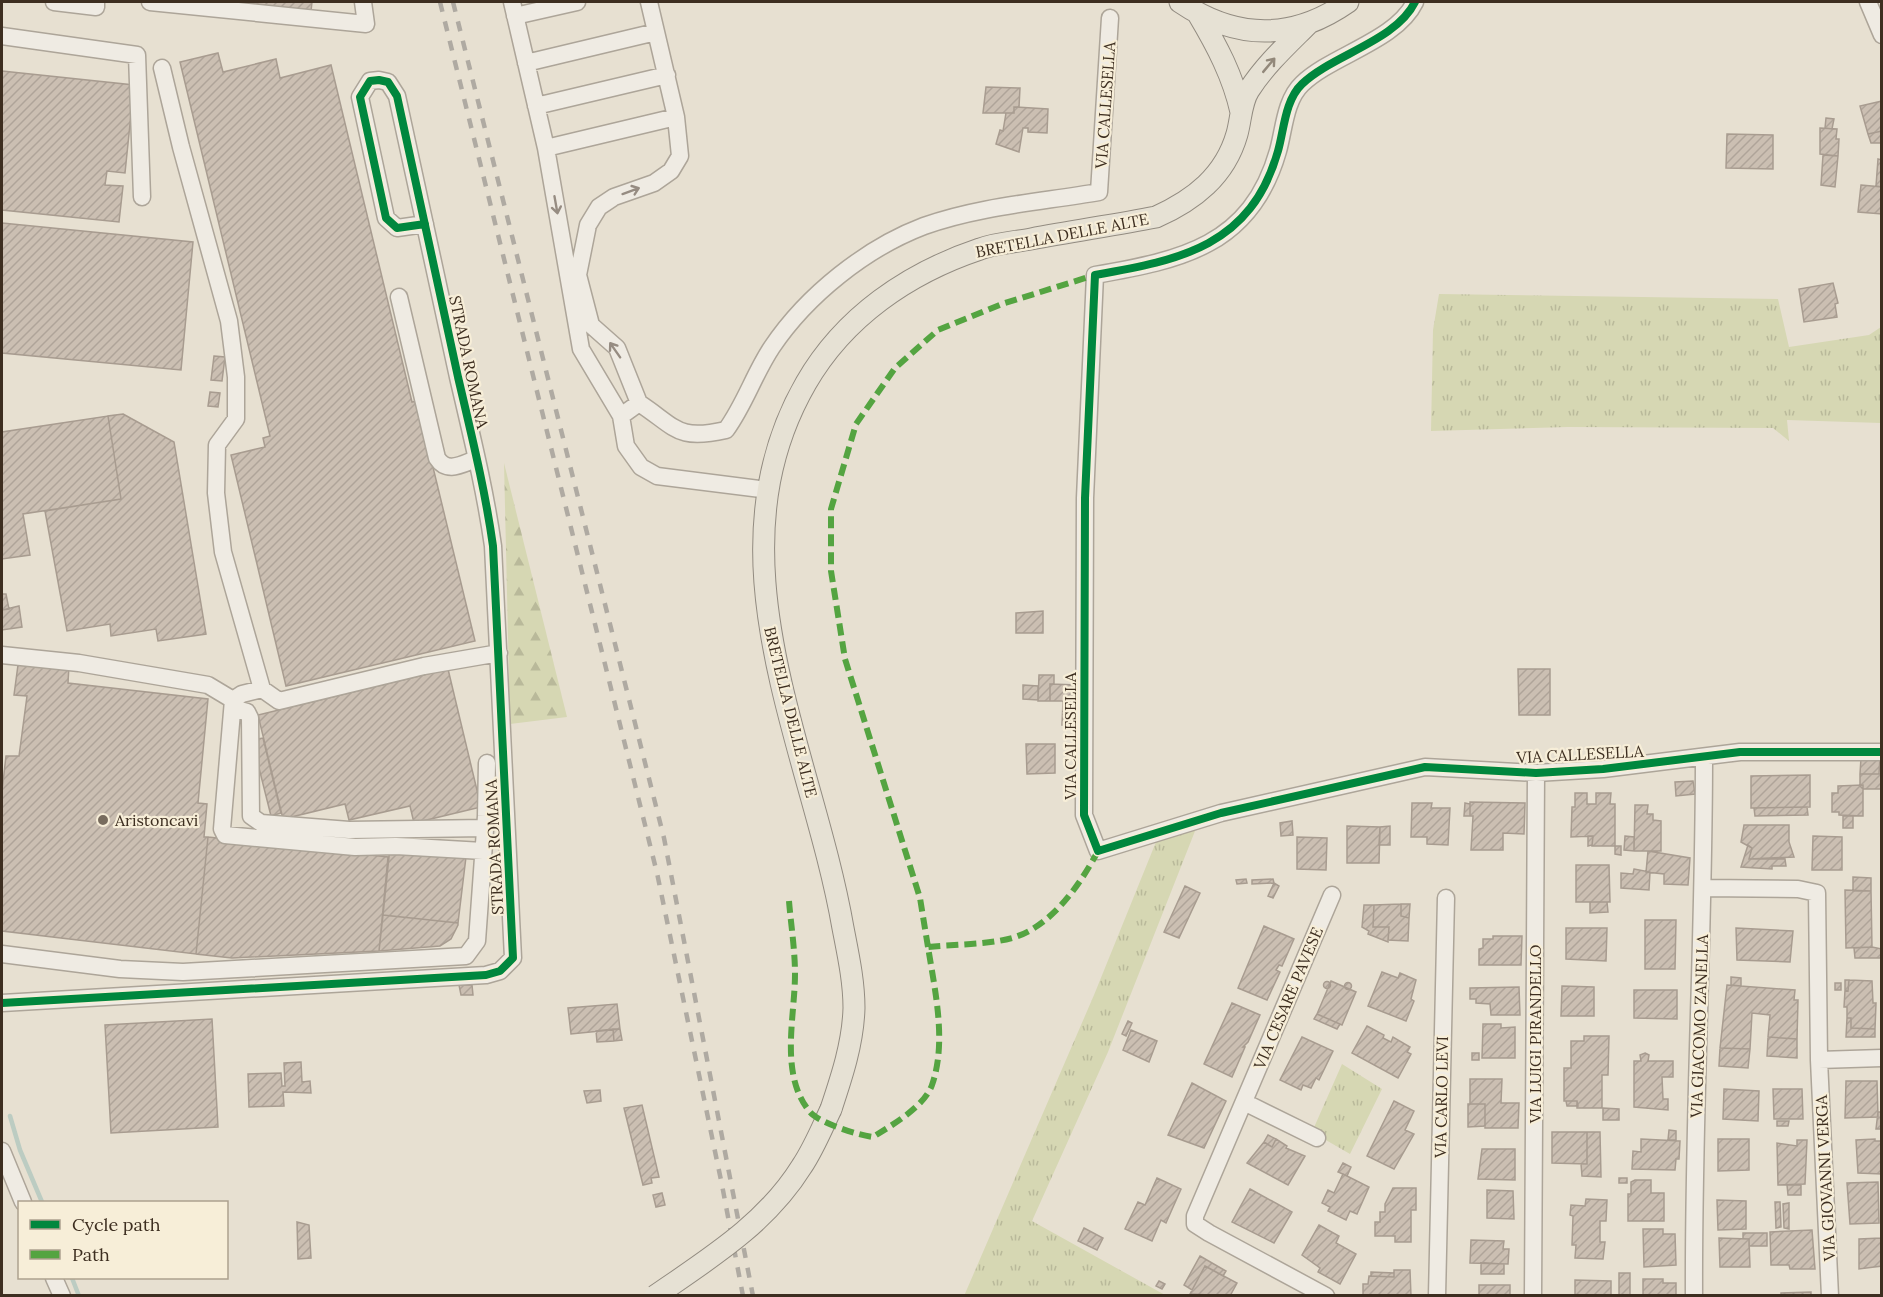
<svg xmlns="http://www.w3.org/2000/svg" width="1883" height="1297" viewBox="0 0 1883 1297" font-family="Lora,serif">
<style>
.grass{fill:url(#grass-tufts)}
.forest{fill:url(#forest-firs)}
.lines{fill:none;stroke-linecap:round;stroke-linejoin:round}
.stream{stroke:#bcccc2;stroke-width:4.5}
.building{fill:url(#building-hatch);stroke:#a89c90;stroke-width:1.5}
.minor-casing{stroke:#ada599;stroke-width:19}
.major-casing{stroke:#928b80;stroke-width:23}
.minor{stroke:#efebe3;stroke-width:16}
.major{stroke:#e6e1d4;stroke-width:21}
.rail{stroke:#afaaa2;stroke-width:4.5;stroke-dasharray:10 10;stroke-linecap:butt}
.major-bridge-casing{stroke:#928b80;stroke-width:23;stroke-linecap:butt}
.major-bridge{stroke:#e6e1d4;stroke-width:21}
.quiet{stroke:#54a441;stroke-width:6;stroke-dasharray:12 6;stroke-linecap:butt}
.cycleway-casing{stroke:#f7eed8;stroke-width:11}
.cycleway{stroke:#00873e;stroke-width:8}
.oneway{stroke:#92887a}
.oneway2{stroke:#968c82}
.poi-dot{fill:#786c5e;stroke:#f7eed8;stroke-width:2}
.labels{text-anchor:middle;stroke-width:4.5;stroke-linejoin:round;paint-order:stroke}
.street-label{font-size:16px;fill:#3d2e20;stroke:#f7eed8}
.poi-label{font-size:16px;fill:#3d2e20;stroke:#f7eed8;text-anchor:start}
</style>
<defs>
<pattern id="grass-tufts" width="24" height="20" patternUnits="userSpaceOnUse" patternTransform="scale(1.5)"><rect width="24" height="20" fill="#d6d7b3"/><path d="M3 7l-1-3M5 7V3M7 7l1-3M15 17l-1-3M17 17v-4M19 17l1-3" fill="none" stroke="#b9b99a"/></pattern>
<pattern id="forest-firs" width="22" height="20" patternUnits="userSpaceOnUse" patternTransform="scale(1.5)"><rect width="22" height="20" fill="#d6d7b3"/><path d="M5 1l3.5 6h-7zM16 11l3.5 6h-7z" fill="#b9b99a"/></pattern>
<pattern id="building-hatch" width="6" height="6" patternUnits="userSpaceOnUse" patternTransform="scale(1.5)"><rect width="6" height="6" fill="#cbbfb2"/><path d="M-1 1l2-2M0 6l6-6M5 7l2-2" fill="none" stroke="#afa499"/></pattern>
</defs>
<rect width="100%" height="100%" fill="#e7e0d1"/>
<path class="grass" d="M1439,294L1778,299L1789,347L1869,335L1881,327V423L1787,420L1789,441L1773,428L1568,427L1431,431L1433,330Z
M1197,826L1108,1052L1032,1221L1165,1295L964,1296L1094,995L1158,837Z
M1342,1064L1382,1089L1350,1154L1312,1132Z"/>
<path class="forest" d="M504,463L567,717L510,724Z"/>
<g class="lines">
<path class="stream" d="M10,1116L20,1150L42,1202
M72,1278L79,1296"/>
</g>
<path class="building" d="M214,2H312L311,11Z
M218,53L223,72L276,59L280,78L331,65L412,402L417,401L475,641L286,686L231,455L265,447L263,438L270,436L180,62Z
M2,71L134,85L125,173L107,171L105,185L123,186L119,222L2,210Z
M986,87L1020,88L1019,107H1014V113H983Z
M1882,101V131L1868,134L1860,106Z
M1014,107L1048,109L1047,133L1028,132V128H1023L1019,152L996,144L1000,130L1003,131L1006,113H1014Z
M1826,118L1834,119L1832,129L1825,128Z
M1820,128L1837,129L1836,139H1839L1838,156L1820,154Z
M1882,131V143H1871L1868,134Z
M1727,134L1773,135V169L1726,168Z
M1823,155L1838,156L1835,187L1821,185Z
M1878,159L1882,160V187L1876,186Z
M1861,185L1882,187V214L1858,212Z
M2,223L193,242L181,370L2,353Z
M1833,283L1838,303L1835,304L1837,317L1804,322L1799,289Z
M214,356L225,357L222,381L211,380Z
M210,392L220,393L218,407L208,406Z
M123,414L174,442L206,634L158,641L156,629L111,636L110,624L67,631L45,511L121,499L108,416Z
M108,416L121,499L23,514L30,555L2,559V432Z
M2,594H6L9,609L2,610Z
M19,606L22,627L2,630V610Z
M1043,611V633H1016V613Z
M18,665H69L68,683L208,699L198,803L207,804L204,837H208L196,954L2,931V791L6,756H19L27,696L14,695Z
M448,669L481,807L414,823L410,806L349,820L345,804L283,819L258,715Z
M1518,669H1550V715H1519Z
M1039,675H1054V684H1050V701H1038Z
M1050,684L1078,685L1077,725H1062L1063,701H1050Z
M1023,685L1038,686V700L1023,699Z
M263,738L281,813L271,816L252,740Z
M1026,744H1055V773L1027,774Z
M1861,758H1880L1879,774H1860Z
M1860,774H1882V789H1863L1860,786Z
M1810,775V807L1751,808V776Z
M1693,781L1695,794L1676,796L1675,782Z
M1863,785V816L1839,815V812H1832V793H1838V786Z
M1575,793H1587V804H1596V793H1611L1610,804H1615V846H1592L1593,836L1571,837L1572,807H1575Z
M1470,802L1525,803L1524,834L1503,833V850H1471L1473,816H1470Z
M1412,803H1432L1431,808H1450L1448,845L1427,844V837H1411Z
M1465,803L1470,804V816H1464Z
M1635,805H1648L1647,814H1653V820L1661,821V851H1634Z
M1807,807L1808,815L1755,816L1754,808Z
M1843,816H1853V828H1843Z
M1292,821L1293,835L1281,836L1280,823Z
M1744,825H1789V842L1794,857L1749,859L1752,848L1741,842Z
M1347,826L1380,827L1379,863H1347Z
M1390,826V845H1379L1380,827Z
M1588,836H1593L1592,845L1588,846Z
M1625,836L1634,837V851L1624,850Z
M1813,836L1842,837V870H1812Z
M208,837L388,857L379,951L232,958L196,954Z
M1297,837L1327,838L1326,870L1297,869Z
M1748,845L1752,848L1749,859H1785L1786,866H1772V869L1741,867Z
M1615,846H1621V855L1615,854Z
M390,847L466,857L458,923L383,915Z
M1648,851L1690,858L1688,885L1664,884V874L1646,872Z
M1576,865H1609L1610,902H1576Z
M1634,869L1650,872L1649,890L1621,888V873L1633,874Z
M1853,877L1871,878V891H1853Z
M1246,879L1247,883L1237,884L1236,880Z
M1273,879L1274,883L1252,884V880Z
M1274,883L1279,886L1273,898L1268,896Z
M1185,886L1200,893L1179,938L1164,932Z
M1845,890L1871,891L1872,947L1846,948Z
M1590,902H1607L1608,912L1590,913Z
M1401,904V916L1409,918L1408,941L1388,940L1389,927H1373L1374,905Z
M1401,904H1410L1409,918L1401,916Z
M1364,905H1374L1373,927H1389L1388,942L1368,934L1369,931L1362,927Z
M383,915L458,923V925L451,939L440,946L379,951Z
M1645,920H1676L1675,969H1645Z
M1264,926L1294,939L1282,966L1279,965L1276,970L1280,972L1267,1000L1238,988Z
M1566,928H1607L1606,961L1566,959Z
M1736,928L1793,931L1790,962L1737,960Z
M1493,936H1522L1521,965H1479V949L1483,948V939H1493Z
M1872,947L1882,949V958H1855L1854,948Z
M1382,972L1398,978L1400,973L1416,980L1411,999L1414,1001L1406,1021L1368,1006Z
M1731,977L1741,978V986L1731,985Z
M1845,980H1849L1848,991L1845,990Z
M1849,980L1872,981L1873,1003H1876L1875,1029L1851,1028V1018H1847V1007H1844L1845,990L1848,991Z
M1331,981L1356,992L1342,1025L1317,1014Z
M1323.5 985a3.5 3.5 0 1 1 7 0a3.5 3.5 0 1 1-7 0Z
M1344.5 986a3.5 3.5 0 1 1 7 0a3.5 3.5 0 1 1-7 0Z
M1835,983H1841V990H1835Z
M459,985H472L473,995H461Z
M1727,985L1795,990L1794,1000H1798L1797,1039L1768,1037L1770,1015L1752,1013L1750,1049L1720,1048Z
M1562,986L1594,987V1016H1561Z
M1519,987L1520,1015H1491L1490,1004L1476,1003V999H1470V988Z
M1634,990H1677V1019L1634,1018Z
M1232,1003L1260,1015L1248,1042L1243,1047H1245L1232,1077L1204,1064Z
M617,1004L620,1029L571,1034L568,1008Z
M1317,1014L1340,1024L1337,1029L1314,1019Z
M1847,1018H1851V1028L1875,1029V1037H1846Z
M212,1019L218,1127L111,1133L105,1025Z
M1128,1021L1132,1023L1126,1036L1122,1034Z
M1483,1024H1501V1028L1515,1027V1058H1482Z
M1367,1026L1384,1035L1383,1038L1391,1042L1393,1037L1410,1047L1407,1052L1411,1054L1398,1078L1352,1053Z
M613,1029H620L622,1040L614,1041Z
M613,1029L614,1041L597,1042L596,1031Z
M1131,1030L1157,1041L1149,1062L1123,1050Z
M1584,1036H1609L1608,1075H1602V1108H1577V1101H1564V1068H1571V1041H1584Z
M1302,1037L1333,1051L1319,1080L1316,1078L1311,1088L1303,1085L1301,1090L1280,1080Z
M1768,1037L1797,1039V1058L1767,1056Z
M1720,1048L1750,1049L1748,1068L1719,1066Z
M1472,1053H1479V1060H1472Z
M1645,1053L1649,1055L1648,1061H1673V1077H1662L1663,1099H1668V1110L1634,1107V1061H1641L1640,1055Z
M301,1062L302,1082L310,1081L311,1093L283,1092L284,1106L249,1107L248,1074L281,1073L282,1086H285L284,1063Z
M1470,1079H1502L1501,1103H1519L1518,1128H1485V1104H1470Z
M1846,1081H1877L1878,1117L1845,1118Z
M1192,1083L1226,1101L1204,1148L1168,1135Z
M1724,1089L1759,1091L1758,1121L1723,1119Z
M1773,1089H1802L1803,1119H1774Z
M600,1090L601,1101L587,1103L584,1091Z
M1394,1101L1414,1111L1405,1130L1414,1134L1394,1169L1367,1156Z
M1566,1101H1577L1578,1106H1567Z
M1468,1104H1485V1126L1468,1127Z
M642,1105L659,1177L651,1178L652,1183L643,1185L624,1108Z
M1603,1108L1619,1109V1120H1603Z
M1878,1112H1882V1129H1876Z
M1777,1121H1789L1788,1126H1777Z
M1669,1130L1676,1131V1140H1668Z
M1552,1132H1587V1164L1552,1163Z
M1587,1132H1600L1601,1177L1582,1176L1581,1164H1587Z
M1268,1135L1276,1139L1272,1147L1264,1142Z
M1276,1139L1287,1146L1286,1148L1305,1156L1288,1185L1247,1163L1264,1142L1272,1147Z
M1641,1139L1680,1141L1679,1159H1676L1675,1170L1632,1169L1633,1151L1641,1152Z
M1718,1139H1749V1170L1718,1171Z
M1875,1139V1141H1882V1174L1858,1173L1856,1140Z
M1797,1140H1807L1805,1184L1778,1185L1777,1143L1797,1146Z
M1482,1149H1515V1180L1478,1179Z
M1343,1163L1351,1167L1347,1176L1338,1172Z
M1343,1174L1369,1187L1357,1214L1350,1211L1346,1220L1328,1211L1330,1207L1322,1203L1328,1190L1334,1193Z
M1157,1178L1181,1189L1166,1223L1161,1220L1152,1241L1125,1229L1138,1202L1145,1205Z
M1619,1178H1627V1183H1619Z
M1635,1180H1651V1193H1664V1221H1628V1194H1631V1182Z
M1878,1182L1879,1223L1850,1224L1847,1183Z
M1787,1185H1801V1195H1788Z
M1393,1188H1416V1210H1411V1242H1395V1236H1375V1222H1380V1212H1385V1204Z
M1250,1189L1292,1212L1274,1243L1232,1222Z
M1487,1190L1513,1191L1514,1219L1487,1218Z
M662,1193L665,1205L656,1207L653,1195Z
M1586,1199L1607,1200L1606,1221H1600V1242H1605L1603,1259L1575,1258L1576,1245H1572L1573,1216L1570,1215L1571,1205L1585,1206Z
M1717,1200L1746,1201V1229L1718,1230Z
M1775,1202H1780L1781,1227L1776,1228Z
M1789,1203V1229L1784,1228L1783,1204Z
M297,1222L309,1225L311,1258L298,1259Z
M1319,1225L1339,1236L1336,1243L1356,1254L1340,1284L1318,1272L1320,1268L1302,1255Z
M1084,1228L1103,1238L1097,1250L1078,1241Z
M1643,1229H1663V1234H1675L1676,1265L1644,1267Z
M1812,1230L1815,1269H1790L1789,1265H1771L1770,1232Z
M1743,1233H1767V1246H1749V1239H1743Z
M1881,1234H1882V1266L1859,1269V1239L1881,1238Z
M1719,1238L1749,1239L1750,1267H1720Z
M1471,1240L1504,1241L1503,1249H1509L1508,1264L1470,1263Z
M1200,1256L1226,1271L1223,1276L1205,1266L1192,1290L1184,1285Z
M1481,1263L1504,1264V1274H1481Z
M1205,1266L1237,1283L1230,1296L1190,1294Z
M1394,1270H1410L1411,1296H1363V1284H1368L1369,1276L1394,1277Z
M1371,1272L1394,1273V1277L1371,1276Z
M1619,1273H1630V1296H1619Z
M1643,1279H1663V1283H1676V1296H1643Z
M1575,1280L1611,1281V1296H1575Z
M1159,1281L1165,1284L1162,1289L1156,1286Z
M1479,1285H1510V1296H1479Z
M1811,1292V1296H1781V1293Z"/>
<g class="lines">
<defs>
<path id="minor" d="M54,2L96,7V2
M150,2L366,24L363,2
M512,2L546,148L581,349L621,416L626,446L641,467L657,476L768,490
M1415,2C1396,41 1332,55 1302,84C1285,100 1284,130 1278,151C1251,246 1181,260 1095,275L1085,498L1084,815L1098,851L1221,813L1425,767L1536,773L1603,769L1740,752H1882
M1868,2L1882,35
M515,16L577,2
M2,36L137,55L142,197
M526,63L656,32
M162,68L181,147L229,321L236,377V419L217,445L216,493L223,552L262,689L279,701L424,666L499,653
M536,106L667,75
M546,148L676,117
M399,297L437,458C447,474 462,464 476,459
M639,403L617,348L591,325L578,275L588,225L599,207L614,197L654,183L671,171L680,156L676,117L649,2
M621,416L639,403C677,428 677,441 726,430C745,404 754,374 772,347C807,295 866,248 924,226C980,206 1041,202 1099,192L1110,18
M2,655L79,663L208,685L233,700L222,829L225,835L355,847L396,846L483,851
M233,700L242,694L262,689
M233,708L247,712L250,718L251,816L261,823L349,830L485,828
M1704,888L1798,889L1817,893L1819,1060L1830,1296
M2,954L120,969L183,972L466,956L477,941L486,816L487,763
M2,1003L486,975L500,971L513,958L493,546C485,489 471,433 458,377C438,283 418,189 397,96L388,82L379,80L370,81L360,97L386,218L397,228L425,224
M1819,1060L1882,1058
M1244,1102L1317,1138
M2,1151L23,1202
M54,1278L62,1296
M1326,1296L1209,1233L1195,1224V1216L1332,895
M1437,1296L1446,898
M1533,1296L1536,773
M1694,1296C1693,1116 1704,937 1704,757"/>
<path id="major" d="M1180,2C1236,40 1292,41 1348,2
M1198,14C1217,46 1233,76 1241,112
M831,1109C842,1076 853,1043 854,1008C854,981 848,954 843,928C812,750 705,558 806,383C844,317 908,273 980,249C996,243 1014,242 1031,239C1073,231 1115,225 1156,217C1194,200 1225,176 1237,134C1241,120 1241,102 1249,90C1265,65 1287,45 1308,24"/>
</defs>
<use href="#minor" class="minor-casing"/>
<use href="#major" class="major-casing"/>
<use href="#minor" class="minor"/>
<use href="#major" class="major"/>
<path class="rail" d="M440,2L657,873L722,1185L743,1296
M453,2L664,838L753,1296"/>
<defs>
<path id="major-bridge" d="M655,1296C710,1258 766,1224 802,1166C814,1148 822,1128 831,1109"/>
</defs>
<use href="#major-bridge" class="major-bridge-casing"/>
<use href="#major-bridge" class="major-bridge"/>
<path class="quiet" d="M789,901C791,925 795,950 795,974C795,1017 779,1075 810,1112C819,1123 858,1135 873,1137C892,1125 924,1107 932,1085C947,1042 935,991 928,947C955,944 986,945 1012,938C1051,927 1080,885 1098,851
M928,947L920,898L845,659L831,571V509L856,424L895,368L938,330L1002,304L1095,275"/>
<defs>
<path id="cycleway" d="M1415,2C1396,41 1332,55 1302,84C1285,100 1284,130 1278,151C1251,246 1181,260 1095,275L1085,498L1084,815L1098,851L1221,813L1425,767L1536,773L1603,769L1740,752H1882
M2,1003L486,975L500,971L513,958L493,546C485,489 471,433 458,377C438,283 418,189 397,96L388,82L379,80L370,81L360,97L386,218L397,228L425,224"/>
</defs>
<use href="#cycleway" class="cycleway-casing"/>
<use href="#cycleway" class="cycleway"/>
</g>
<defs><path id="oneway-shaft" d="M-6 0H5M1.5-3L5.5 0L1.5 3" fill="none" stroke-width="1.6" stroke-linecap="round" stroke-linejoin="round" transform="scale(1.5)"/></defs>
<use class="oneway" href="#oneway-shaft" transform="translate(1269 65) rotate(-50)"/>
<g class="oneway2">
<use href="#oneway-shaft" transform="translate(631 191) rotate(-20)"/>
<use href="#oneway-shaft" transform="translate(556 205) rotate(80)"/>
<use href="#oneway-shaft" transform="translate(615 350) rotate(-125)"/>
</g>
<circle class="poi-dot" cx="103" cy="820" r="6"/>
<g class="labels">
<g class="street-label">
<text transform="translate(1105 105) rotate(-86)" y="6">VIA CALLESELLA</text>
<text transform="translate(1062 235) rotate(-11)" y="6">BRETELLA DELLE ALTE</text>
<text transform="translate(469 362) rotate(78)" y="6">STRADA ROMANA</text>
<text transform="translate(791 712) rotate(76)" y="6">BRETELLA DELLE ALTE</text>
<text transform="translate(1070 736) rotate(-90)" y="6">VIA CALLESELLA</text>
<text transform="translate(1580 754) rotate(-3)" y="6">VIA CALLESELLA</text>
<text transform="translate(494 847) rotate(-93)" y="6">STRADA ROMANA</text>
<text transform="translate(1288 998) rotate(-67)" y="6">VIA CESARE PAVESE</text>
<text transform="translate(1699 1026) rotate(-88)" y="6">VIA GIACOMO ZANELLA</text>
<text transform="translate(1535 1034) rotate(-90)" y="6">VIA LUIGI PIRANDELLO</text>
<text transform="translate(1441 1097) rotate(-89)" y="6">VIA CARLO LEVI</text>
<text transform="translate(1825 1178) rotate(-93)" y="6">VIA GIOVANNI VERGA</text>
</g>
<g class="poi-label">
<text x="115" y="826">Aristoncavi</text>
</g>
</g>
<rect width="1883" height="1297" fill="none" stroke="#3d2e20" stroke-width="6"/>
<rect x="18" y="1201" width="210" height="78" fill="#f7eed8" stroke="#ada18e" stroke-width="1.5"/>
<rect x="30" y="1220" width="30" height="9" fill="#00873e" stroke="#ada18e" stroke-width="1.5"/>
<text x="72" y="1231" font-size="18" fill="#3d2e20">Cycle path</text>
<rect x="30" y="1250" width="30" height="9" fill="#54a441" stroke="#ada18e" stroke-width="1.5"/>
<text x="72" y="1261" font-size="18" fill="#3d2e20">Path</text>
</svg>
